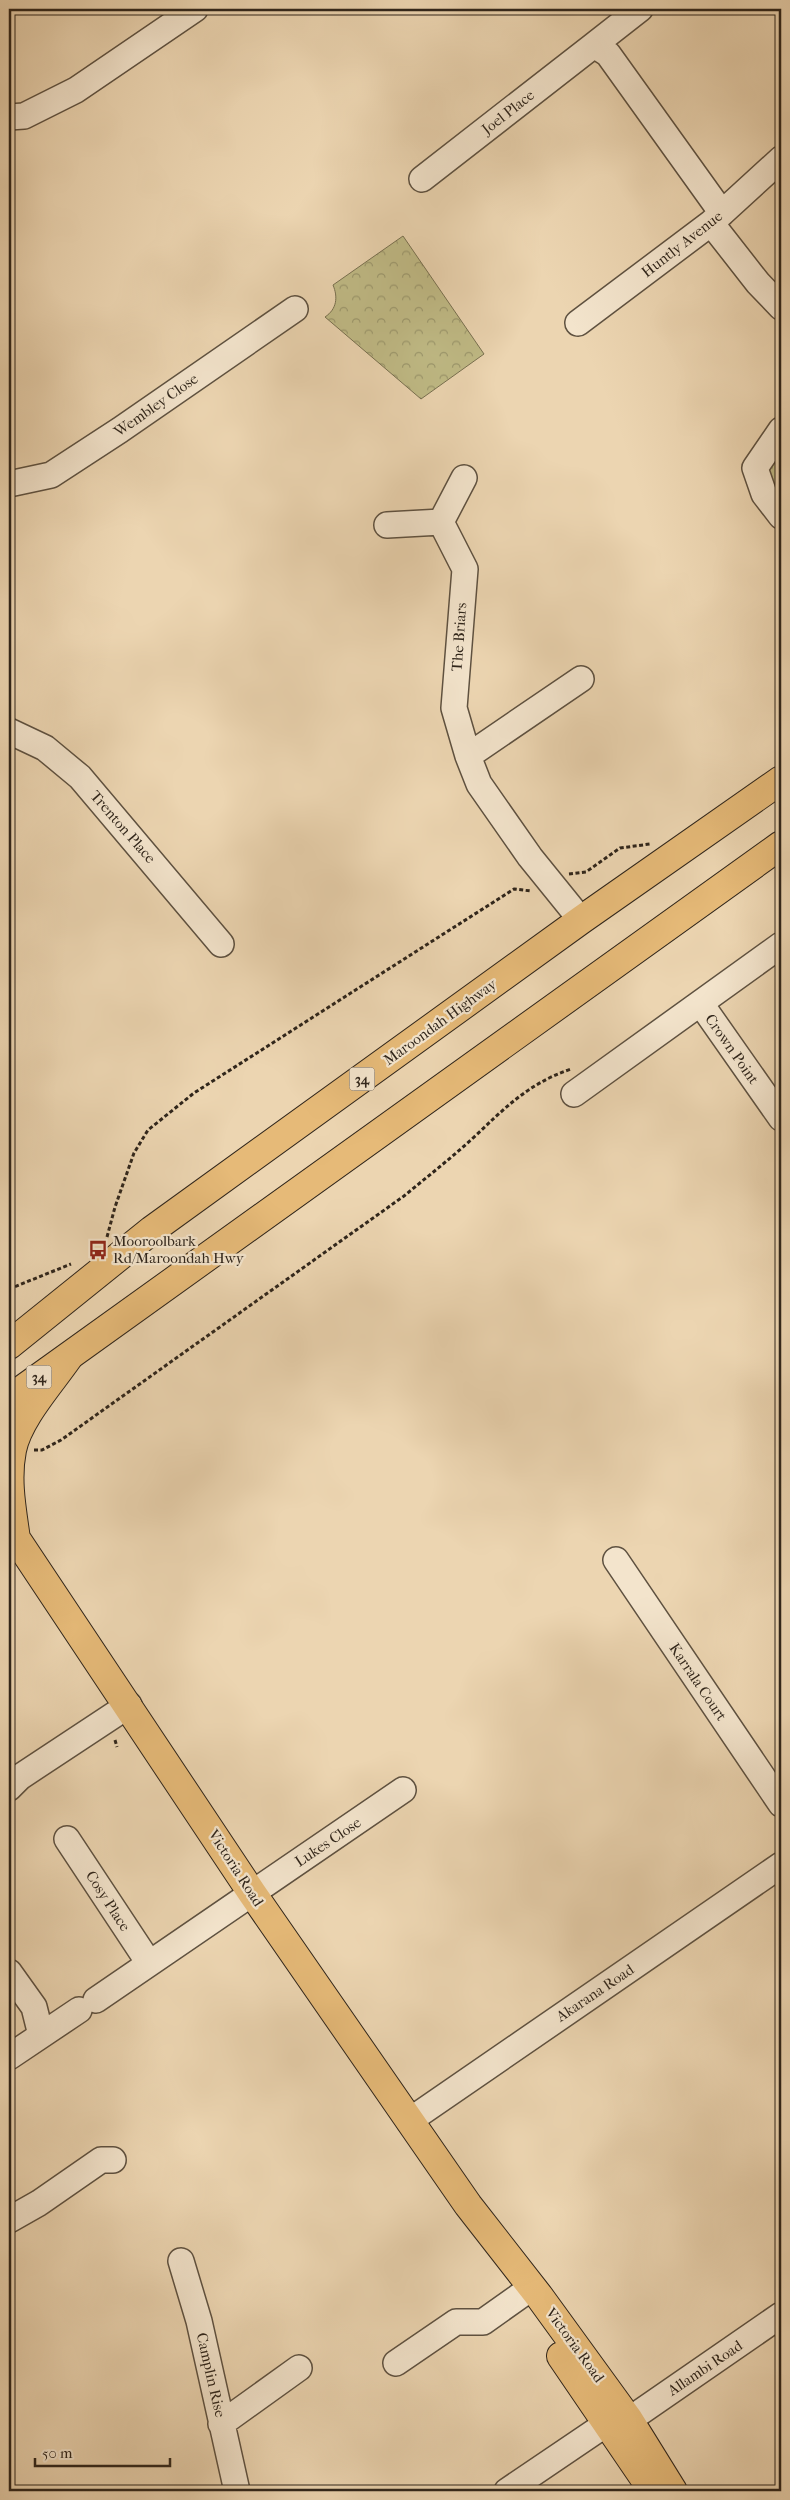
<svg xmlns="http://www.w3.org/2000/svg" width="790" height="2500" viewBox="0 0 790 2500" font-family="'IM FELL French Canon',serif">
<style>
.forest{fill:url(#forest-crowns);stroke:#787050}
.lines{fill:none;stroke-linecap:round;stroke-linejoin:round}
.minor-casing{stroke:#5e5140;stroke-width:28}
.major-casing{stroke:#2f251b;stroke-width:30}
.highway-casing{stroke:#2f251b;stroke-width:30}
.path{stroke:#2f251b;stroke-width:3;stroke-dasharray:4 2.5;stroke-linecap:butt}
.minor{stroke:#f3e4cc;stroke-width:25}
.major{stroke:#e6ba78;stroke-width:28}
.highway{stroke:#e6ba78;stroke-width:28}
.labels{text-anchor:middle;stroke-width:4.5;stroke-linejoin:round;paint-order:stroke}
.shield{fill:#f3e4cc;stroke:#6a5e50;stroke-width:1}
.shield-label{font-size:14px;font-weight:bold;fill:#2f251b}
.street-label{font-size:15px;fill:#2f251b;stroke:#f3e4cc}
.poi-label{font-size:15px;fill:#2f251b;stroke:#f3e4cc;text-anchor:start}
</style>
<defs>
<pattern id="forest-crowns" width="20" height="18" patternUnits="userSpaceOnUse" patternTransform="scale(1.25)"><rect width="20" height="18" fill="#c0bb86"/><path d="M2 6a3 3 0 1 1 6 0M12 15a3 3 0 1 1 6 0" fill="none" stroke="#9c986d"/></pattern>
</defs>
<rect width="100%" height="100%" fill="#ecd5b1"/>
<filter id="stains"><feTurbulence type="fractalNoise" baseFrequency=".004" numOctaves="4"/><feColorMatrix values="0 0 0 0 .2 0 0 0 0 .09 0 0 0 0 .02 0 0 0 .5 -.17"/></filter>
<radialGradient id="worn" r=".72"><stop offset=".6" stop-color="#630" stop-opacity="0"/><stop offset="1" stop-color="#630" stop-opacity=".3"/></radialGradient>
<path class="forest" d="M403,236L484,354L421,399L325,317C337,309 338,297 333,285Z
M781,436V502L765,469Z"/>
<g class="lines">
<defs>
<path id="minor" d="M594,45L640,9
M9,117L24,116L76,90L195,9
M422,179L594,45L608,54L722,213
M711,223L758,283L781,307
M578,323L711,223L781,159
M781,430L755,468L764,494L781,516
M9,484L51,475L120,430L295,309
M441,522L464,478
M387,525L441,522L465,569L454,708L468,756L479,784L530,857L581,920
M9,731L45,748L80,777L221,944
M468,756L581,679
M701,1004L781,1118
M574,1094L781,945
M616,1560L781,1804
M9,1788L20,1777L129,1705
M67,1839L149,1963
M9,1972L34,2007L41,2035
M96,2000L403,1790
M9,2057L79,2010
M409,2121L781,1865
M9,2220L39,2203L101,2160H113
M181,2261L199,2321L237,2491
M396,2363L456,2322H483L521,2295
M629,2420L781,2315
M221,2424L299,2368
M507,2491L606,2424"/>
<path id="major" d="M9,1528L252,1893L468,2205L539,2296L629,2420L673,2491
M16,1539C12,1510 6,1480 12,1450C18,1419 50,1384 68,1358
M561,2356L653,2491"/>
<path id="highway" d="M9,1345L152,1230L581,920L781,780
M9,1399L781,845"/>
</defs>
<use href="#minor" class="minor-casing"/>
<use href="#major" class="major-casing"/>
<use href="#highway" class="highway-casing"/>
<path class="path" d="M569,874L586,872L620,848L650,844
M107,1237L115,1207L134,1153L148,1130L194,1093L514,889L531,891
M9,1289L71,1264
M34,1450H42L61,1440L404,1196C427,1177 450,1159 472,1139C504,1109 527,1084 571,1069
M115,1740L117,1747"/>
<use href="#minor" class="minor"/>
<use href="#major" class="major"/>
<use href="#highway" class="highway"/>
</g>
<defs>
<symbol id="bus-bare" viewBox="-9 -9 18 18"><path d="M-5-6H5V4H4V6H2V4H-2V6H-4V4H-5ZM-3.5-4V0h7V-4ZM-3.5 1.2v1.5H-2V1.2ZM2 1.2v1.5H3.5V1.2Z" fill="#8f2418" stroke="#f3e4cc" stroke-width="2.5" paint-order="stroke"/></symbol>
</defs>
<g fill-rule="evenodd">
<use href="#bus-bare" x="84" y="1236" width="28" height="28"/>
</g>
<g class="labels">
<g class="shield">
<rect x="349.5" y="1067.5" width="25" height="23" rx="4"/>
<rect x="26.5" y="1365.5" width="25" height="23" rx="4"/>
</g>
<g class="shield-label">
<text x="362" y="1084">34</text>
<text x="39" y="1382">34</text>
</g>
<g class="street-label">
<text transform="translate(508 112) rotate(-38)" y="5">Joel Place</text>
<text transform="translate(682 244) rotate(-38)" y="5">Huntly Avenue</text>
<text transform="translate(156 405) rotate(-35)" y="5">Wembley Close</text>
<text transform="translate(459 637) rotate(-86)" y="5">The Briars</text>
<text transform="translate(123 827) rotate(49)" y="5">Trenton Place</text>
<text transform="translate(440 1022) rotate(-36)" y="5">Maroondah Highway</text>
<text transform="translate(732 1049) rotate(55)" y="5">Crown Point</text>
<text transform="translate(698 1682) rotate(56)" y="5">Karrala Court</text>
<text transform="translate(328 1842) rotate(-34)" y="5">Lukes Close</text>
<text transform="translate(236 1868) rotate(57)" y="5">Victoria Road</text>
<text transform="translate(108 1901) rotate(57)" y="5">Cosy Place</text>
<text transform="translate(595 1993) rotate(-34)" y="5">Akarana Road</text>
<text transform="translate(575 2345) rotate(54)" y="5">Victoria Road</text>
<text transform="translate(705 2368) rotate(-34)" y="5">Allambi Road</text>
<text transform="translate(211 2375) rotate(77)" y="5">Camplin Rise</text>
</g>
<g class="poi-label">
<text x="113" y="1246">Mooroolbark<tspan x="113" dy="17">Rd/Maroondah Hwy</tspan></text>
</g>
</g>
<rect width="790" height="2500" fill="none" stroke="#ecd5b1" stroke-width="30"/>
<rect x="10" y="10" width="770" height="2480" fill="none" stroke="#2f251b" stroke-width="2.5"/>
<rect x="15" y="15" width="760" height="2470" fill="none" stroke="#2f251b"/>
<path d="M35 2458v8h135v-8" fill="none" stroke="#2f251b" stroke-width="2.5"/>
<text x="42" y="2458" font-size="15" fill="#2f251b" stroke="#f3e4cc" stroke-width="4" paint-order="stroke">50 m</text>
<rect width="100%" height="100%" filter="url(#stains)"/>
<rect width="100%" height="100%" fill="url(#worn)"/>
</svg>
